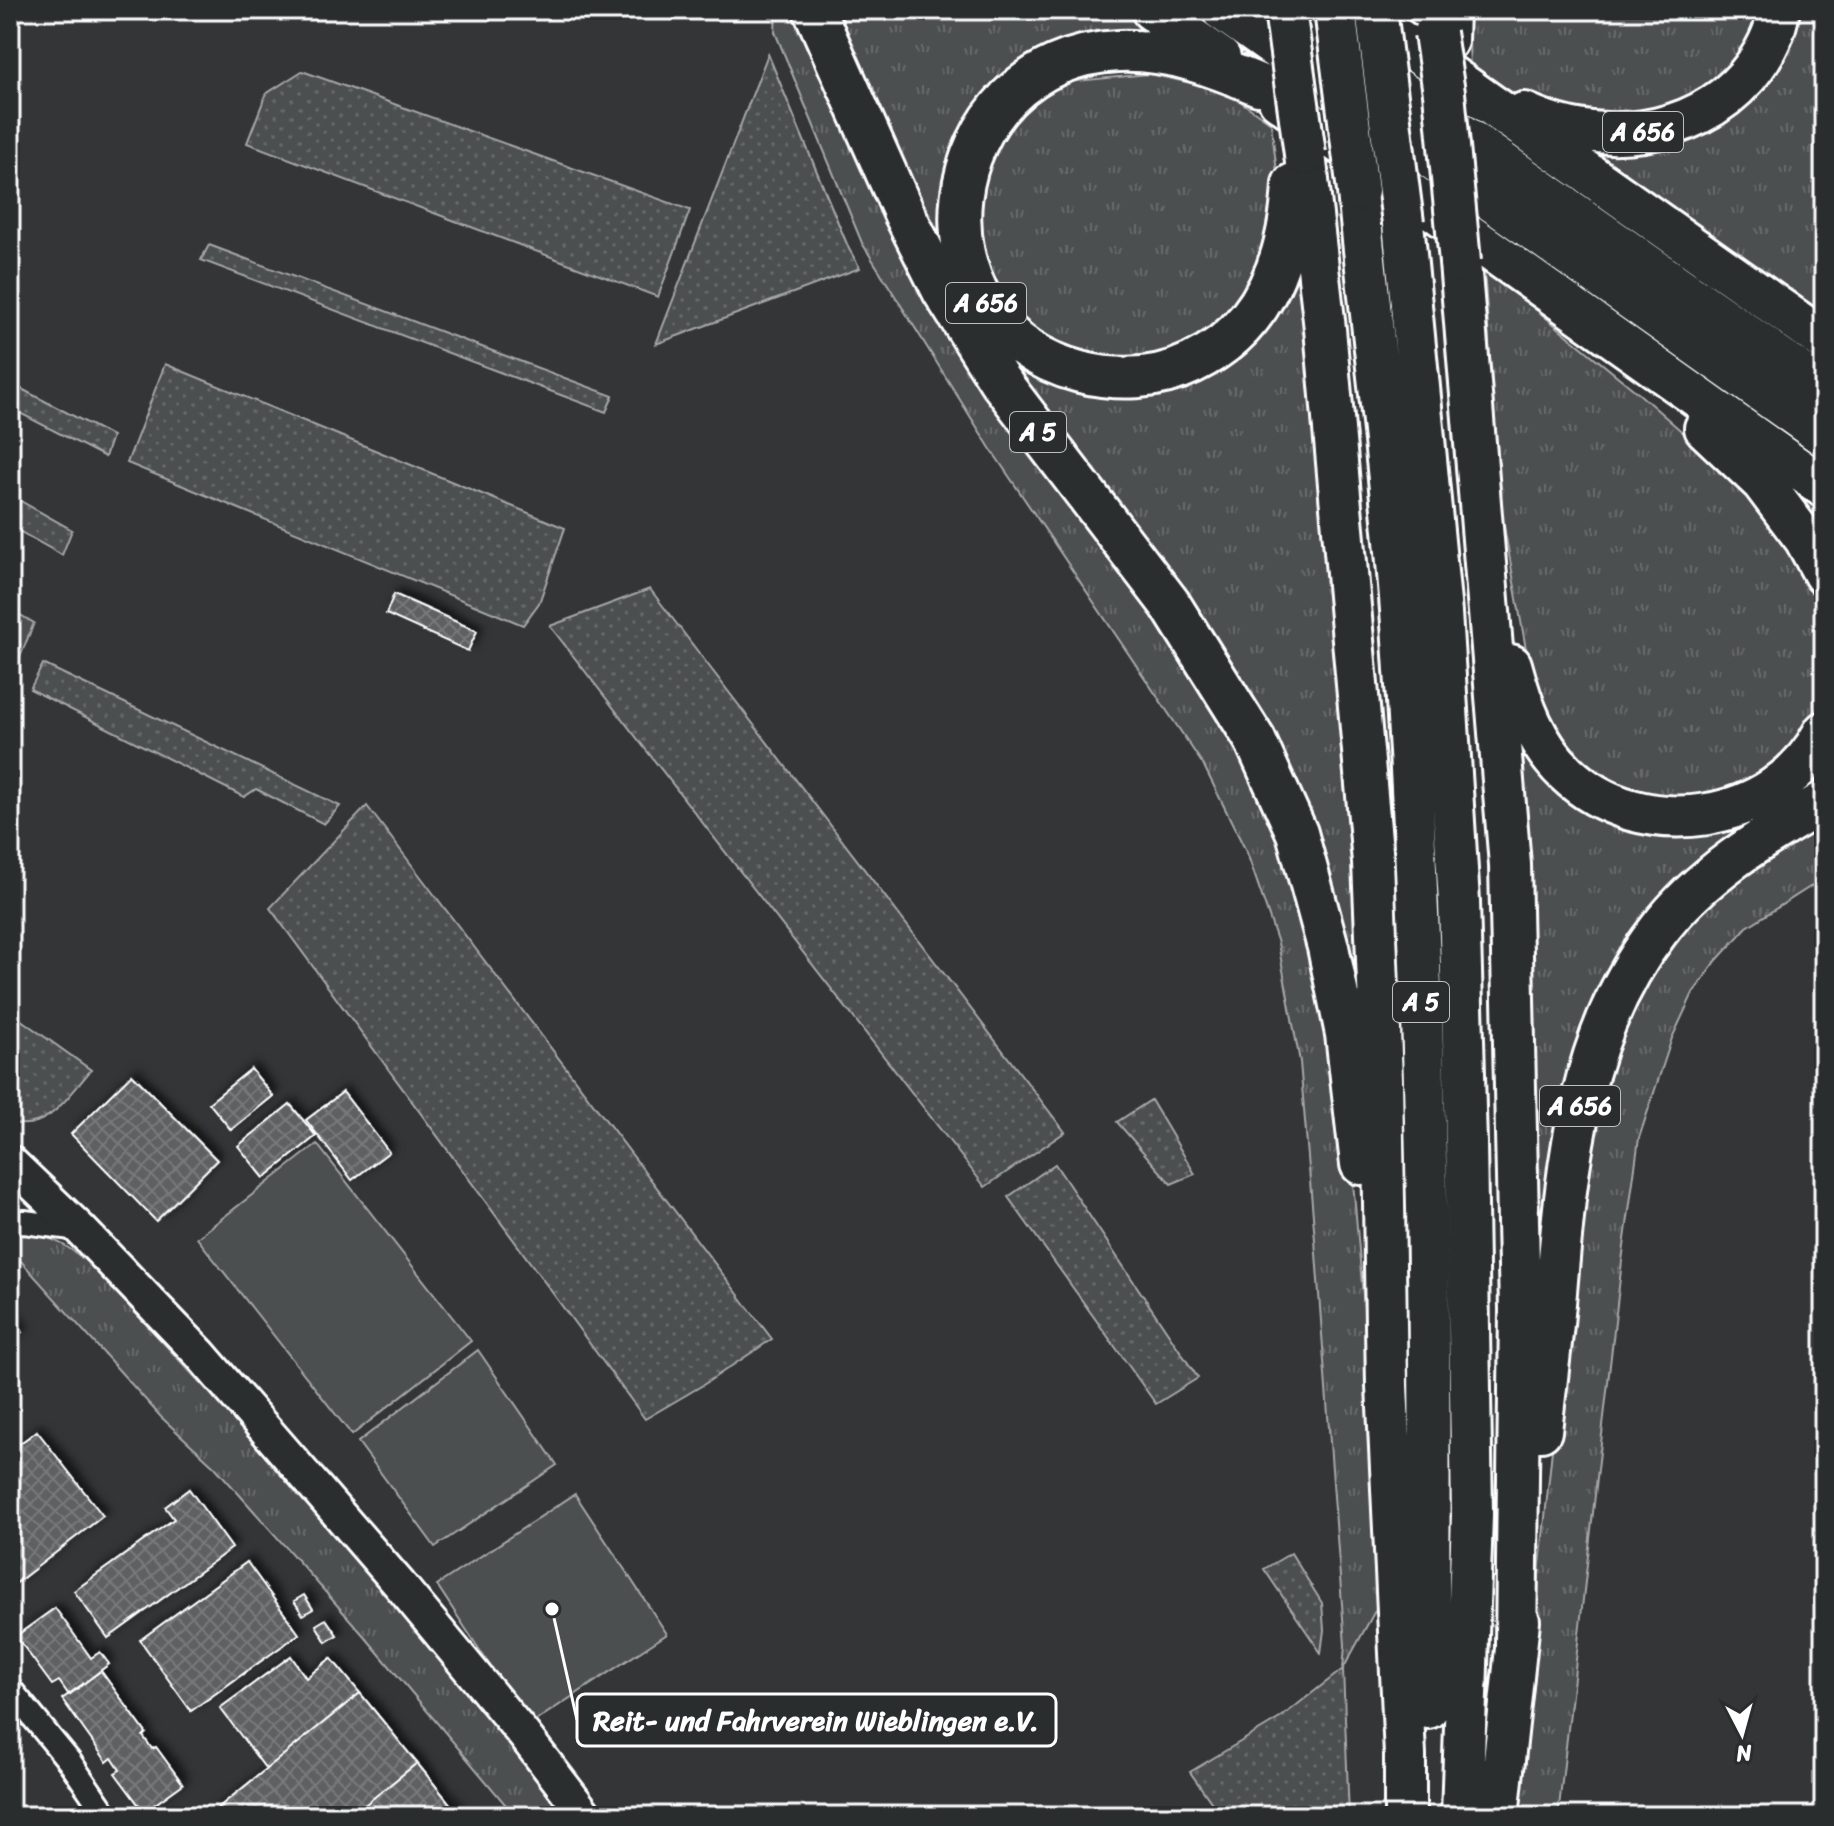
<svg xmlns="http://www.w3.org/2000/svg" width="1834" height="1826" viewBox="0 0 1834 1826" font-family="Sriracha,sans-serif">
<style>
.grass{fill:url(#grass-tufts);stroke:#a6a7a8;stroke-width:2}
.garden{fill:url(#garden-dots);stroke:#a6a7a8;stroke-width:2}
.pitch{fill:#4c4f50;stroke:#a6a7a8;stroke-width:2}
.building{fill:url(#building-cross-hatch);stroke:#fff;stroke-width:2;filter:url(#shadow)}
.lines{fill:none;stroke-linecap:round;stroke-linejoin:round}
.minor-casing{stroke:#fff;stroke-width:28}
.secondary-casing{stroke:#fff;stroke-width:38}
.motorway-casing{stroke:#fff;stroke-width:46}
.minor{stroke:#2a2d2e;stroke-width:22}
.secondary{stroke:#2a2d2e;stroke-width:32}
.motorway{stroke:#2a2d2e;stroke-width:40}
.motorway-bridge-casing{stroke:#fff;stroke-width:46;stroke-linecap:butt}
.motorway-bridge{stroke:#2a2d2e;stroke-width:40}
.labels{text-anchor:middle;stroke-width:6;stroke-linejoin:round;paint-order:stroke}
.shield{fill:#2a2d2e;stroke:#bfc0c0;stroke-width:2}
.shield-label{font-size:24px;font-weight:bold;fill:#fff}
.leader{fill:none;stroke:#fff;stroke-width:3}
.callout-dot{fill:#fff;stroke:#2a2d2e;stroke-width:3}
.callout{fill:#2a2d2e;stroke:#fff;stroke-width:3}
.callout-label{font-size:28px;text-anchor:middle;font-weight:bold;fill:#fff}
</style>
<defs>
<pattern id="grass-tufts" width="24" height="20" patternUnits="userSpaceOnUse" patternTransform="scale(2)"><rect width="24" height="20" fill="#4c4f50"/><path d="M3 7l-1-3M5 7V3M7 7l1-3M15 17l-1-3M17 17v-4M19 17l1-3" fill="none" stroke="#67696a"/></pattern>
<pattern id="garden-dots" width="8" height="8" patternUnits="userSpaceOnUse" patternTransform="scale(2)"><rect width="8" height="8" fill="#4c4f50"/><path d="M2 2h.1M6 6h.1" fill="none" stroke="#67696a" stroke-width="1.8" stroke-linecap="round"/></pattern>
<pattern id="building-cross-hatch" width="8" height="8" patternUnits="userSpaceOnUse" patternTransform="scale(2)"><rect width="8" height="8" fill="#5f6162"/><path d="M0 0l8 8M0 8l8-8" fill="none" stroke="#77797a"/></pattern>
<filter id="shadow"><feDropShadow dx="5.5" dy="-5.5" stdDeviation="4" flood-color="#0009"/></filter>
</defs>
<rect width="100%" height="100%" fill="#333536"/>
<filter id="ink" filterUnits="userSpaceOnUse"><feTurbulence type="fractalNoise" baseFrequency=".0125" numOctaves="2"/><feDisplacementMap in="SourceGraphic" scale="16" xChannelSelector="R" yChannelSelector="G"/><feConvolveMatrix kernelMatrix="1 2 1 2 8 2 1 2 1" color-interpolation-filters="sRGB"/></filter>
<g filter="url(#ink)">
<path class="grass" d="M776,10H796L1103,544L1178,649L1241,747L1285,844L1337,1051L1354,1193L1370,1376L1381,1600L1343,1669L1345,1645L1315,1240L1300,1062L1278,943L1247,853L1204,766L990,448L862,243L775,32Z
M834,10H1120L1172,44L1076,81L1149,74L1224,90L1271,123L1277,172L1272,237L1291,271L1300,273L1311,368L1355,895L1361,999L1331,893L984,333L941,255Z
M1468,10H1824V322L1568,141L1715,122L1720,128L1700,100L1621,121L1550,112L1470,70Z
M1484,267L1638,393L1727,471L1753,453L1824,507V788L1703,862L1556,1165L1540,1237L1532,993L1515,725L1554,736L1536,705L1500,504Z
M1824,821V878L1747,927L1717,960L1693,993L1672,1038L1639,1138L1622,1261L1558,1816H1514L1583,1151L1632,1002L1666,949L1705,905L1751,864Z
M29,1234C56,1237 72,1249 92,1266L285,1474L468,1692L567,1816H515L366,1638L215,1467L161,1417L10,1249V1239Z"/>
<path class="garden" d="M768,54L849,249L860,268L656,344Z
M302,71L690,210L658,297L247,143L266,94Z
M209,245L613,396L606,412L201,260Z
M165,364L565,528L539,603L523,625L127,463Z
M10,383L112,436L105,457L10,408Z
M10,495L72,530L62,555L10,526Z
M650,589L1065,1132L985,1187L550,626Z
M10,609L34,623L13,674L10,673Z
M43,664L340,806L324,824L256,789L244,797L30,689Z
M367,806L772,1339L703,1385L645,1419L270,908Z
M10,1012L91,1070C69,1095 47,1134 10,1122Z
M1151,1100L1195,1174L1171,1184L1117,1122Z
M1055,1164L1198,1378L1156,1404L1008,1197Z
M1291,1553L1322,1603L1324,1630L1321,1653L1264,1569Z
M1343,1669L1349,1816H1221L1190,1772L1280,1718Z"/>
<path class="pitch" d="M317,1144L471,1341L352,1435L197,1238Z
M478,1350L557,1465L435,1547L358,1442Z
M575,1494L667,1634L529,1725L437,1585Z"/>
<path class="building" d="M394,594L477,631L468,651L386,614Z
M251,1069L273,1096L231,1130L209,1103Z
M132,1074L217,1160L156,1221L71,1134Z
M343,1092L389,1152L352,1180L306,1120Z
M290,1104L316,1136L264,1178L238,1146Z
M10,1319L22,1332L10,1343Z
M37,1431L103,1516L10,1588V1451Z
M189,1489L232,1548L108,1638L74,1591L174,1519L165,1507Z
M247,1562L299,1634L191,1711L140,1640Z
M304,1595L313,1609L303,1615L294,1601Z
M55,1608L91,1658L100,1652L109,1664L69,1695L59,1681L52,1685L16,1636Z
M326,1619L337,1635L326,1642L316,1625Z
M291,1656L306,1678L331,1658L360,1693L266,1769L220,1708Z
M101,1671L146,1733L143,1736L152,1749L156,1747L183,1784L144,1812L115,1773L120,1770L112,1758L107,1762L62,1699Z
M360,1693L417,1763L351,1816H208Z
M417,1763L460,1816H351Z"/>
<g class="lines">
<defs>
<path id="minor" d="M10,1223L24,1222L80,1229
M10,1689L70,1762L107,1816"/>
<path id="secondary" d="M10,1162L80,1229L200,1354L400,1585L524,1735L586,1816"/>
<path id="motorway" d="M814,10L904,213L943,291L999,380L1170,604L1255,740L1297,833L1328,947L1346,1034L1361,1164
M1152,10L1220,58
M1222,10L1824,436
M1285,10L1824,389
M1357,10L1824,340
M1447,41L1448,10
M1259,85C1214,66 1169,49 1119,51C931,59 900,325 1080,372C1117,381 1157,380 1192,363C1264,329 1289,259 1293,184
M1279,100L1824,487
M1524,113C1598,147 1691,140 1747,76C1763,57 1775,35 1779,10
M1305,154L1325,329L1373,862L1382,1079L1387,1386L1405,1755V1816
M1358,191C1372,335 1392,480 1402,624C1427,985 1433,1347 1428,1708
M1403,223L1441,613L1459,902L1466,1143L1472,1515L1462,1816
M1460,262L1510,865L1520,1310L1516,1646
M1705,428L1762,482L1805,539L1824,574
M1511,665C1522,706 1535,743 1566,773C1641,845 1776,825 1824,732
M1541,1431C1546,1385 1552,1339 1556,1292C1567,1167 1577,1035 1658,931C1700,875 1764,836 1824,802
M1498,1816L1519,1621"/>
</defs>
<use href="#minor" class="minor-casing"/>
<use href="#secondary" class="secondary-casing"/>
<use href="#motorway" class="motorway-casing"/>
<use href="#minor" class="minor"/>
<use href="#secondary" class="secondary"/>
<use href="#motorway" class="motorway"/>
<defs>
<path id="motorway-bridge" d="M1285,10L1305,154
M1335,10L1358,191
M1376,10L1403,223
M1435,33L1444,93L1460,262"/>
</defs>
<use href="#motorway-bridge" class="motorway-bridge-casing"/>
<use href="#motorway-bridge" class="motorway-bridge"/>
</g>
</g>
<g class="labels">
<g class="shield">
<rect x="1603" y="112" width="80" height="40" rx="6"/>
<rect x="946" y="283" width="80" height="40" rx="6"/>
<rect x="1010" y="412" width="56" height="40" rx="6"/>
<rect x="1393" y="982" width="56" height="40" rx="6"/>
<rect x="1540" y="1086" width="80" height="40" rx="6"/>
</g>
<g class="shield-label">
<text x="1643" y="140">A 656</text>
<text x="986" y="311">A 656</text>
<text x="1038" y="440">A 5</text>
<text x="1421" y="1010">A 5</text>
<text x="1580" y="1114">A 656</text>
</g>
</g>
<path class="leader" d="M552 1609L577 1720"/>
<circle class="callout-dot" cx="552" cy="1609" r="8"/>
<rect class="callout" x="577" y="1694" width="479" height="52" rx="8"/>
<g class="callout-label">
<text x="816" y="1730">Reit- und Fahrverein Wieblingen e.V.</text>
</g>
<rect width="1834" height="1826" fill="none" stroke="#2a2d2e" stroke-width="40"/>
<rect x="20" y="20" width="1794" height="1786" fill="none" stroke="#fff" stroke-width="3" filter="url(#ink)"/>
<g transform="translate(1742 1734) rotate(174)" stroke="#2a2d2e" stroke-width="6" paint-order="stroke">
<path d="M0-6L14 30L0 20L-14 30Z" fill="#ffffff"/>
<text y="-12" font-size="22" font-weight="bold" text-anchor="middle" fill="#ffffff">N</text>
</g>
</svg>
